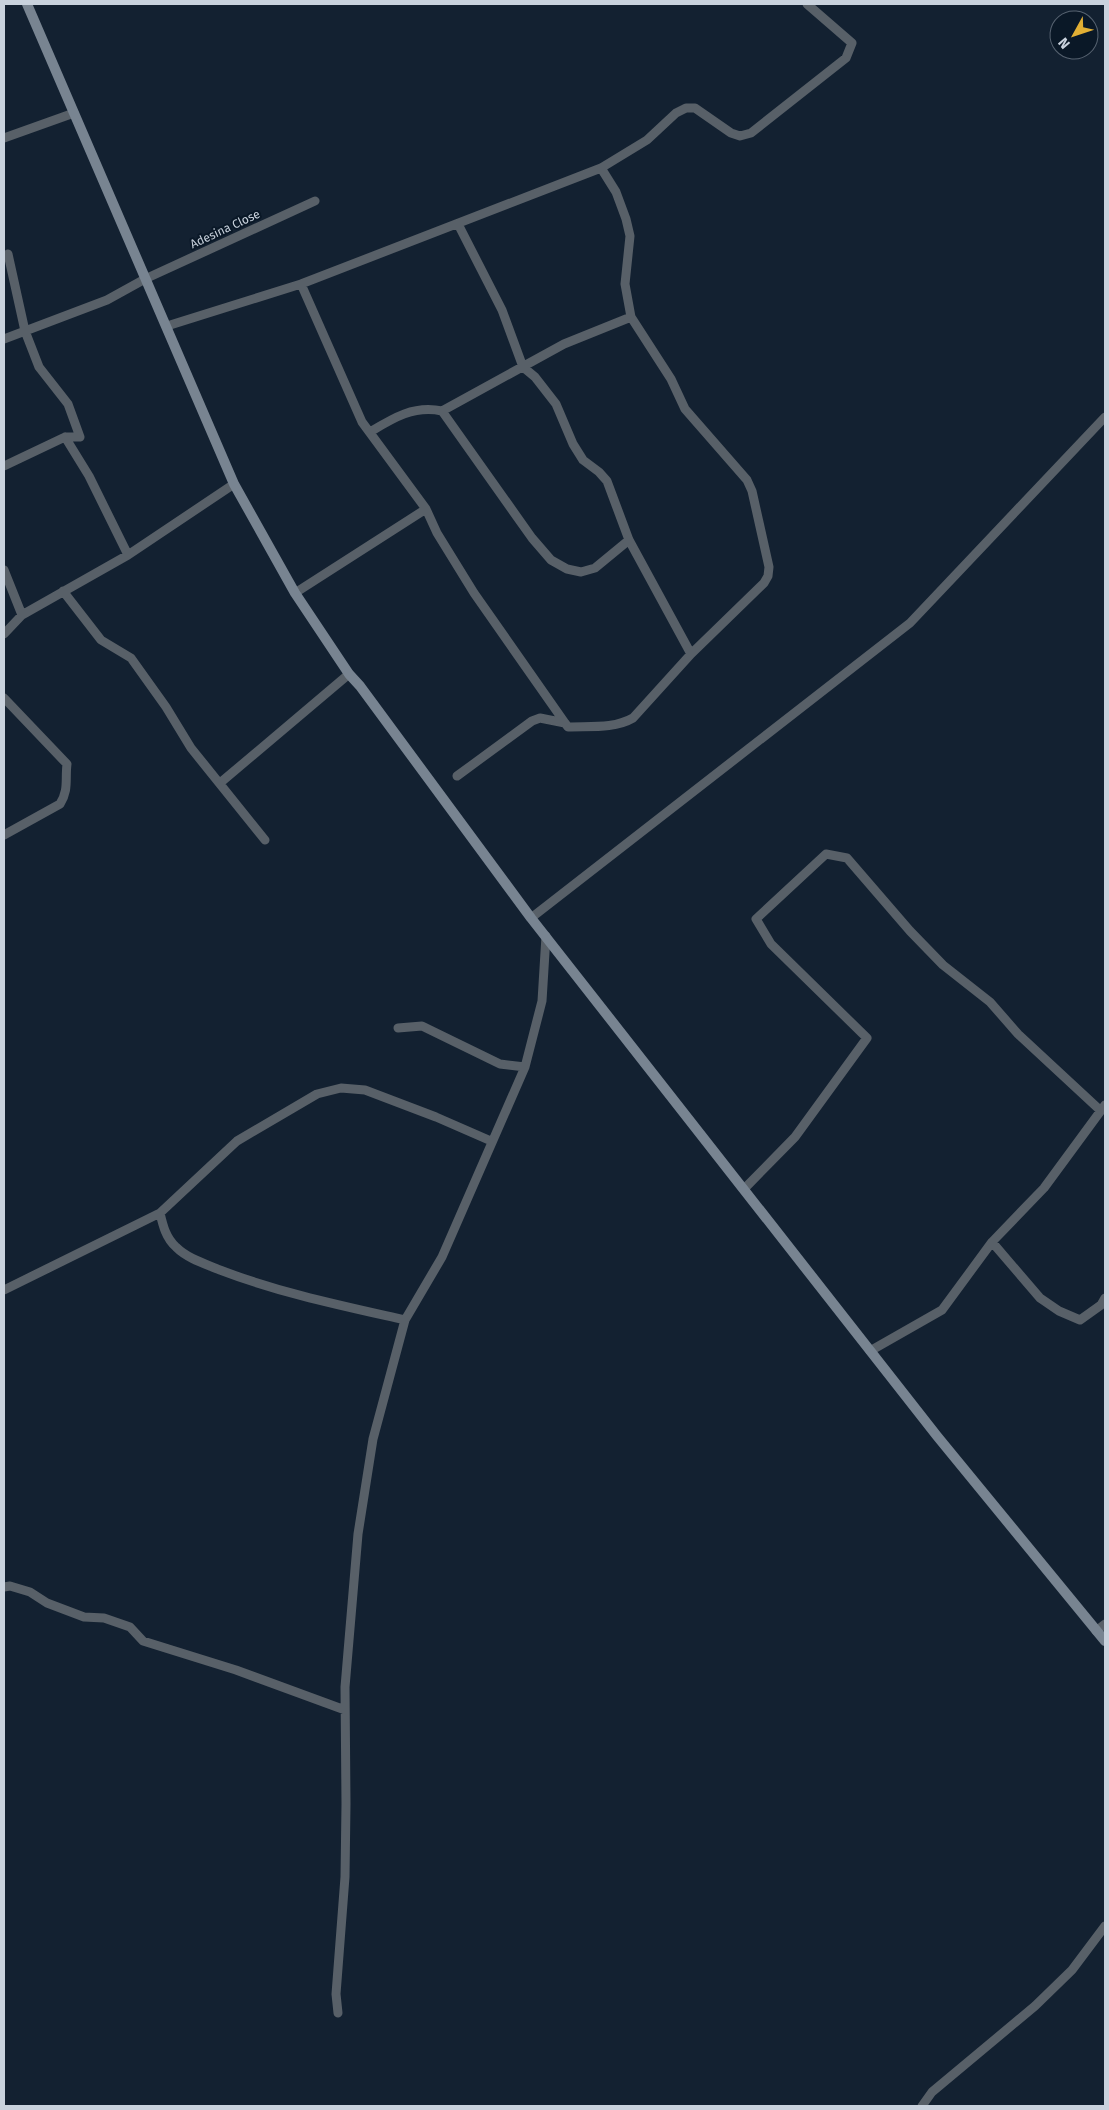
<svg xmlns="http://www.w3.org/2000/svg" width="1109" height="2110" viewBox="0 0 1109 2110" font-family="'Fira Sans',sans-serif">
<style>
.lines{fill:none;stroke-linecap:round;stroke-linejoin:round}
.minor{stroke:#586068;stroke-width:9}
.secondary{stroke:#788491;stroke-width:10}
.labels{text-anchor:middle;stroke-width:4;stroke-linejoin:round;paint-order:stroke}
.street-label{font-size:12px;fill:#c9d2dd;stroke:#0a1827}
</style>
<rect width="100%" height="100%" fill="#132131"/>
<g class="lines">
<path class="minor" d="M4,138L74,113
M458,224L502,310L523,367L535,377L556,404L573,444L583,460L599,472L607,481L629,540L691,654
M8,254L25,331L39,367L68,404L80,437H65L89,476L128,555
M301,284L362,422L426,509L437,533L474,593L565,723
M167,326L301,284L601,168L647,140L676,113L686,108H695L731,133L740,136L751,133L846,58L852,43L807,4
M4,339L107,300L145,279L315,201
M442,411L564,344L631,317
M370,432C393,418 414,405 442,411L532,538L551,560L567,569L581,572L595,568L629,540
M4,466L65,437
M4,570L22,615
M63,591L101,640L131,658L166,707L191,748L265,840
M295,593L426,509
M4,634L22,615L128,555L234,484
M4,698L67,764C65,779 69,790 60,804L4,835
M457,776L532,721L540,718L565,723L568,727C590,726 614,729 633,718L691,654L764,583L768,576L769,567L752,491L747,480L685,409L671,379L631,317L625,284L630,236L626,219L616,192L601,168
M220,783L349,674
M531,918L910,623L1105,417
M398,1028L422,1026L500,1064L525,1067
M744,1189L795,1137L867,1038L771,944L756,919L826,854L847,858L910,931L943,965L990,1002L1018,1034L1101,1111
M160,1213C163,1226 166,1238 176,1247C188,1259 206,1264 220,1270C280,1293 343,1306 405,1320
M992,1242L1040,1298L1059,1311L1080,1320L1101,1305L1105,1298
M4,1290L160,1213L237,1141L317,1094L341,1088L365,1090L436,1117L491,1141
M870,1351L942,1310L992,1242L1044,1188L1105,1105
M4,1587L10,1586L30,1592L47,1603L84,1617L104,1618L130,1627L143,1641L236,1670L345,1710
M1096,1631L1105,1624
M338,2013L336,1994L345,1877L346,1804L345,1687L358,1534L373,1439L405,1320L442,1257L525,1067L542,1001L546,936
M922,2106L932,2092L1035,2006L1072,1970L1105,1926"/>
<path class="secondary" d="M27,4L234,484L295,593L349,674L360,686L531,918L937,1436L1105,1641"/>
</g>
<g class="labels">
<g class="street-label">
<text transform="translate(225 229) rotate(-25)" y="4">Adesina Close</text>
</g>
</g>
<rect width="1109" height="2110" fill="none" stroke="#c9d2dd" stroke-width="10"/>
<g transform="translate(1074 35) rotate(230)"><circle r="24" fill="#0a1827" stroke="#566270"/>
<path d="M0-4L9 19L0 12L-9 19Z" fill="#e1af34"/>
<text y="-8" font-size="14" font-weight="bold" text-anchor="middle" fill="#c9d2dd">N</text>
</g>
</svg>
